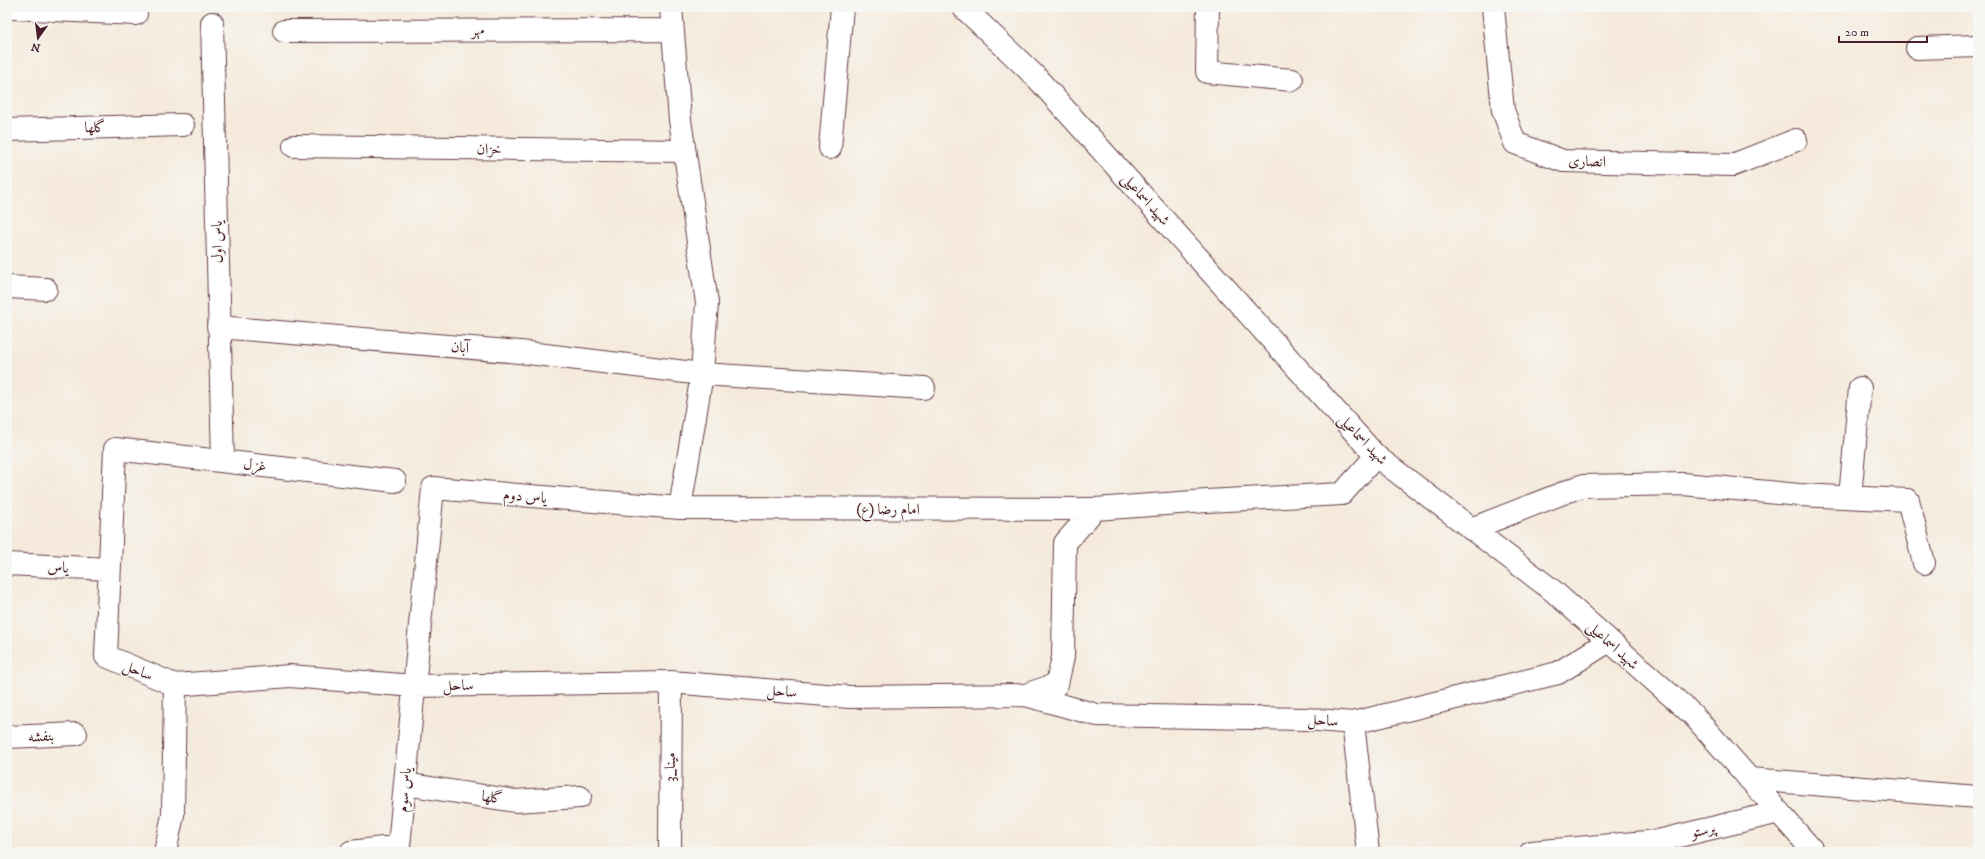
<svg xmlns="http://www.w3.org/2000/svg" width="1985" height="859" viewBox="0 0 1985 859" font-family="'IM FELL DW Pica',Amiri,serif">
<style>
.lines{fill:none;stroke-linecap:round;stroke-linejoin:round}
.minor-casing{stroke:#643d45;stroke-width:24}
.tertiary-casing{stroke:#643d45;stroke-width:24}
.minor{stroke:#fff;stroke-width:22}
.tertiary{stroke:#fff;stroke-width:22}
.labels{text-anchor:middle;stroke-width:3;stroke-linejoin:round;paint-order:stroke}
.street-label{font-size:15px;fill:#4a1f2b;stroke:#f6f6f2}
</style>
<rect width="100%" height="100%" fill="#f6f6f2"/>
<filter id="ink" filterUnits="userSpaceOnUse"><feTurbulence type="fractalNoise" baseFrequency=".025" numOctaves="2"/><feDisplacementMap in="SourceGraphic" scale="8" xChannelSelector="R" yChannelSelector="G"/><feConvolveMatrix kernelMatrix="1 2 1 2 8 2 1 2 1" color-interpolation-filters="sRGB"/></filter>
<filter id="wash" filterUnits="userSpaceOnUse"><feTurbulence type="fractalNoise" baseFrequency=".012" numOctaves="4" result="noise"/><feDisplacementMap in="SourceGraphic" scale="16" xChannelSelector="R" yChannelSelector="G"/><feGaussianBlur stdDeviation="0.9" result="paint"/><feColorMatrix in="noise" values="0 0 0 0 0 0 0 0 0 0 0 0 0 0 0 0 0 1.4 0 .05"/><feComposite in="paint" operator="in"/></filter>
<g filter="url(#wash)">
<rect width="100%" height="100%" fill="#f5eadb"/>
</g>
<g filter="url(#ink)">
<g class="lines">
<defs>
<path id="minor" d="M1208,7L1207,72L1292,80
M1493,7L1503,110L1515,143L1563,161L1733,165L1796,140
M13,8L136,14
M212,23L223,461
M284,31L672,30
M1917,48L1978,46
M7,130L183,125
M294,146L684,151
M830,148L842,7
M7,287L46,289
M218,327L520,352L702,374L924,388
M395,481L115,449L106,656L175,685L290,676L414,686L671,682L850,697L1025,695L1057,684L1063,657L1065,543L1095,509L1207,501L1342,494L1376,456
M1850,497L1860,388
M680,508L1095,509
M1471,529L1581,486L1683,484L1799,495L1908,500L1924,563
M7,564L109,569
M1025,695L1097,715L1306,719L1353,723L1558,673L1609,641
M1353,723L1368,852
M7,737L76,734
M1749,779L1978,797
M405,784L515,801L580,797
M165,852L173,815L175,685
M351,852L399,846L433,488L680,508L702,374L707,303L680,120L671,7
M670,852L671,682
M1531,852L1658,841L1779,812"/>
<path id="tertiary" d="M963,7L1035,76L1376,456L1552,590L1693,715L1814,852"/>
</defs>
<use href="#minor" class="minor-casing"/>
<use href="#tertiary" class="tertiary-casing"/>
<use href="#minor" class="minor"/>
<use href="#tertiary" class="tertiary"/>
</g>
</g>
<g class="labels">
<g class="street-label">
<text x="478" y="35">مهر</text>
<text transform="translate(95 127) rotate(-1)" y="5">گلها</text>
<text transform="translate(489 149) rotate(1)" y="5">خزان</text>
<text transform="translate(1587 161) rotate(2)" y="5">انصاری</text>
<text transform="translate(1146 199) rotate(48)" y="5">شهید اسماعیلی</text>
<text transform="translate(217 242) rotate(-91)" y="5">یاس اول</text>
<text transform="translate(460 347) rotate(5)" y="5">آبان</text>
<text transform="translate(1363 439) rotate(46)" y="5">شهید اسماعیلی</text>
<text transform="translate(255 465) rotate(7)" y="5">غزل</text>
<text transform="translate(525 496) rotate(5)" y="5">یاس دوم</text>
<text x="888" y="514">امام رضا (ع)</text>
<text transform="translate(58 567) rotate(3)" y="5">یاس</text>
<text transform="translate(1613 645) rotate(42)" y="5">شهید اسماعیلی</text>
<text transform="translate(138 670) rotate(22)" y="5">ساحل</text>
<text transform="translate(458 685) rotate(-1)" y="5">ساحل</text>
<text transform="translate(782 691) rotate(5)" y="5">ساحل</text>
<text transform="translate(1323 720) rotate(4)" y="5">ساحل</text>
<text transform="translate(41 736) rotate(-3)" y="5">بنفشه</text>
<text transform="translate(670 767) rotate(-89)" y="5">مینا_3</text>
<text transform="translate(404 790) rotate(-85)" y="5">یاس سوم</text>
<text transform="translate(492 797) rotate(8)" y="5">گلها</text>
<text transform="translate(1703 830) rotate(-13)" y="5">پرستو</text>
</g>
</g>
<rect width="1985" height="859" fill="none" stroke="#f6f6f2" stroke-width="24"/>
<g transform="translate(38 38) rotate(194)" stroke="#f6f6f2" stroke-width="3" paint-order="stroke">
<path d="M0-3L7 15L0 10L-7 15Z" fill="#4a1f2b"/>
<text y="-6" font-size="11" font-weight="bold" text-anchor="middle" fill="#4a1f2b">N</text>
</g>
<path d="M1839 36v6h88v-6" fill="none" stroke="#4a1f2b" stroke-width="2"/>
<text x="1845" y="36" font-size="12" fill="#4a1f2b" stroke="#f6f6f2" stroke-width="3" paint-order="stroke">20 m</text>
</svg>
